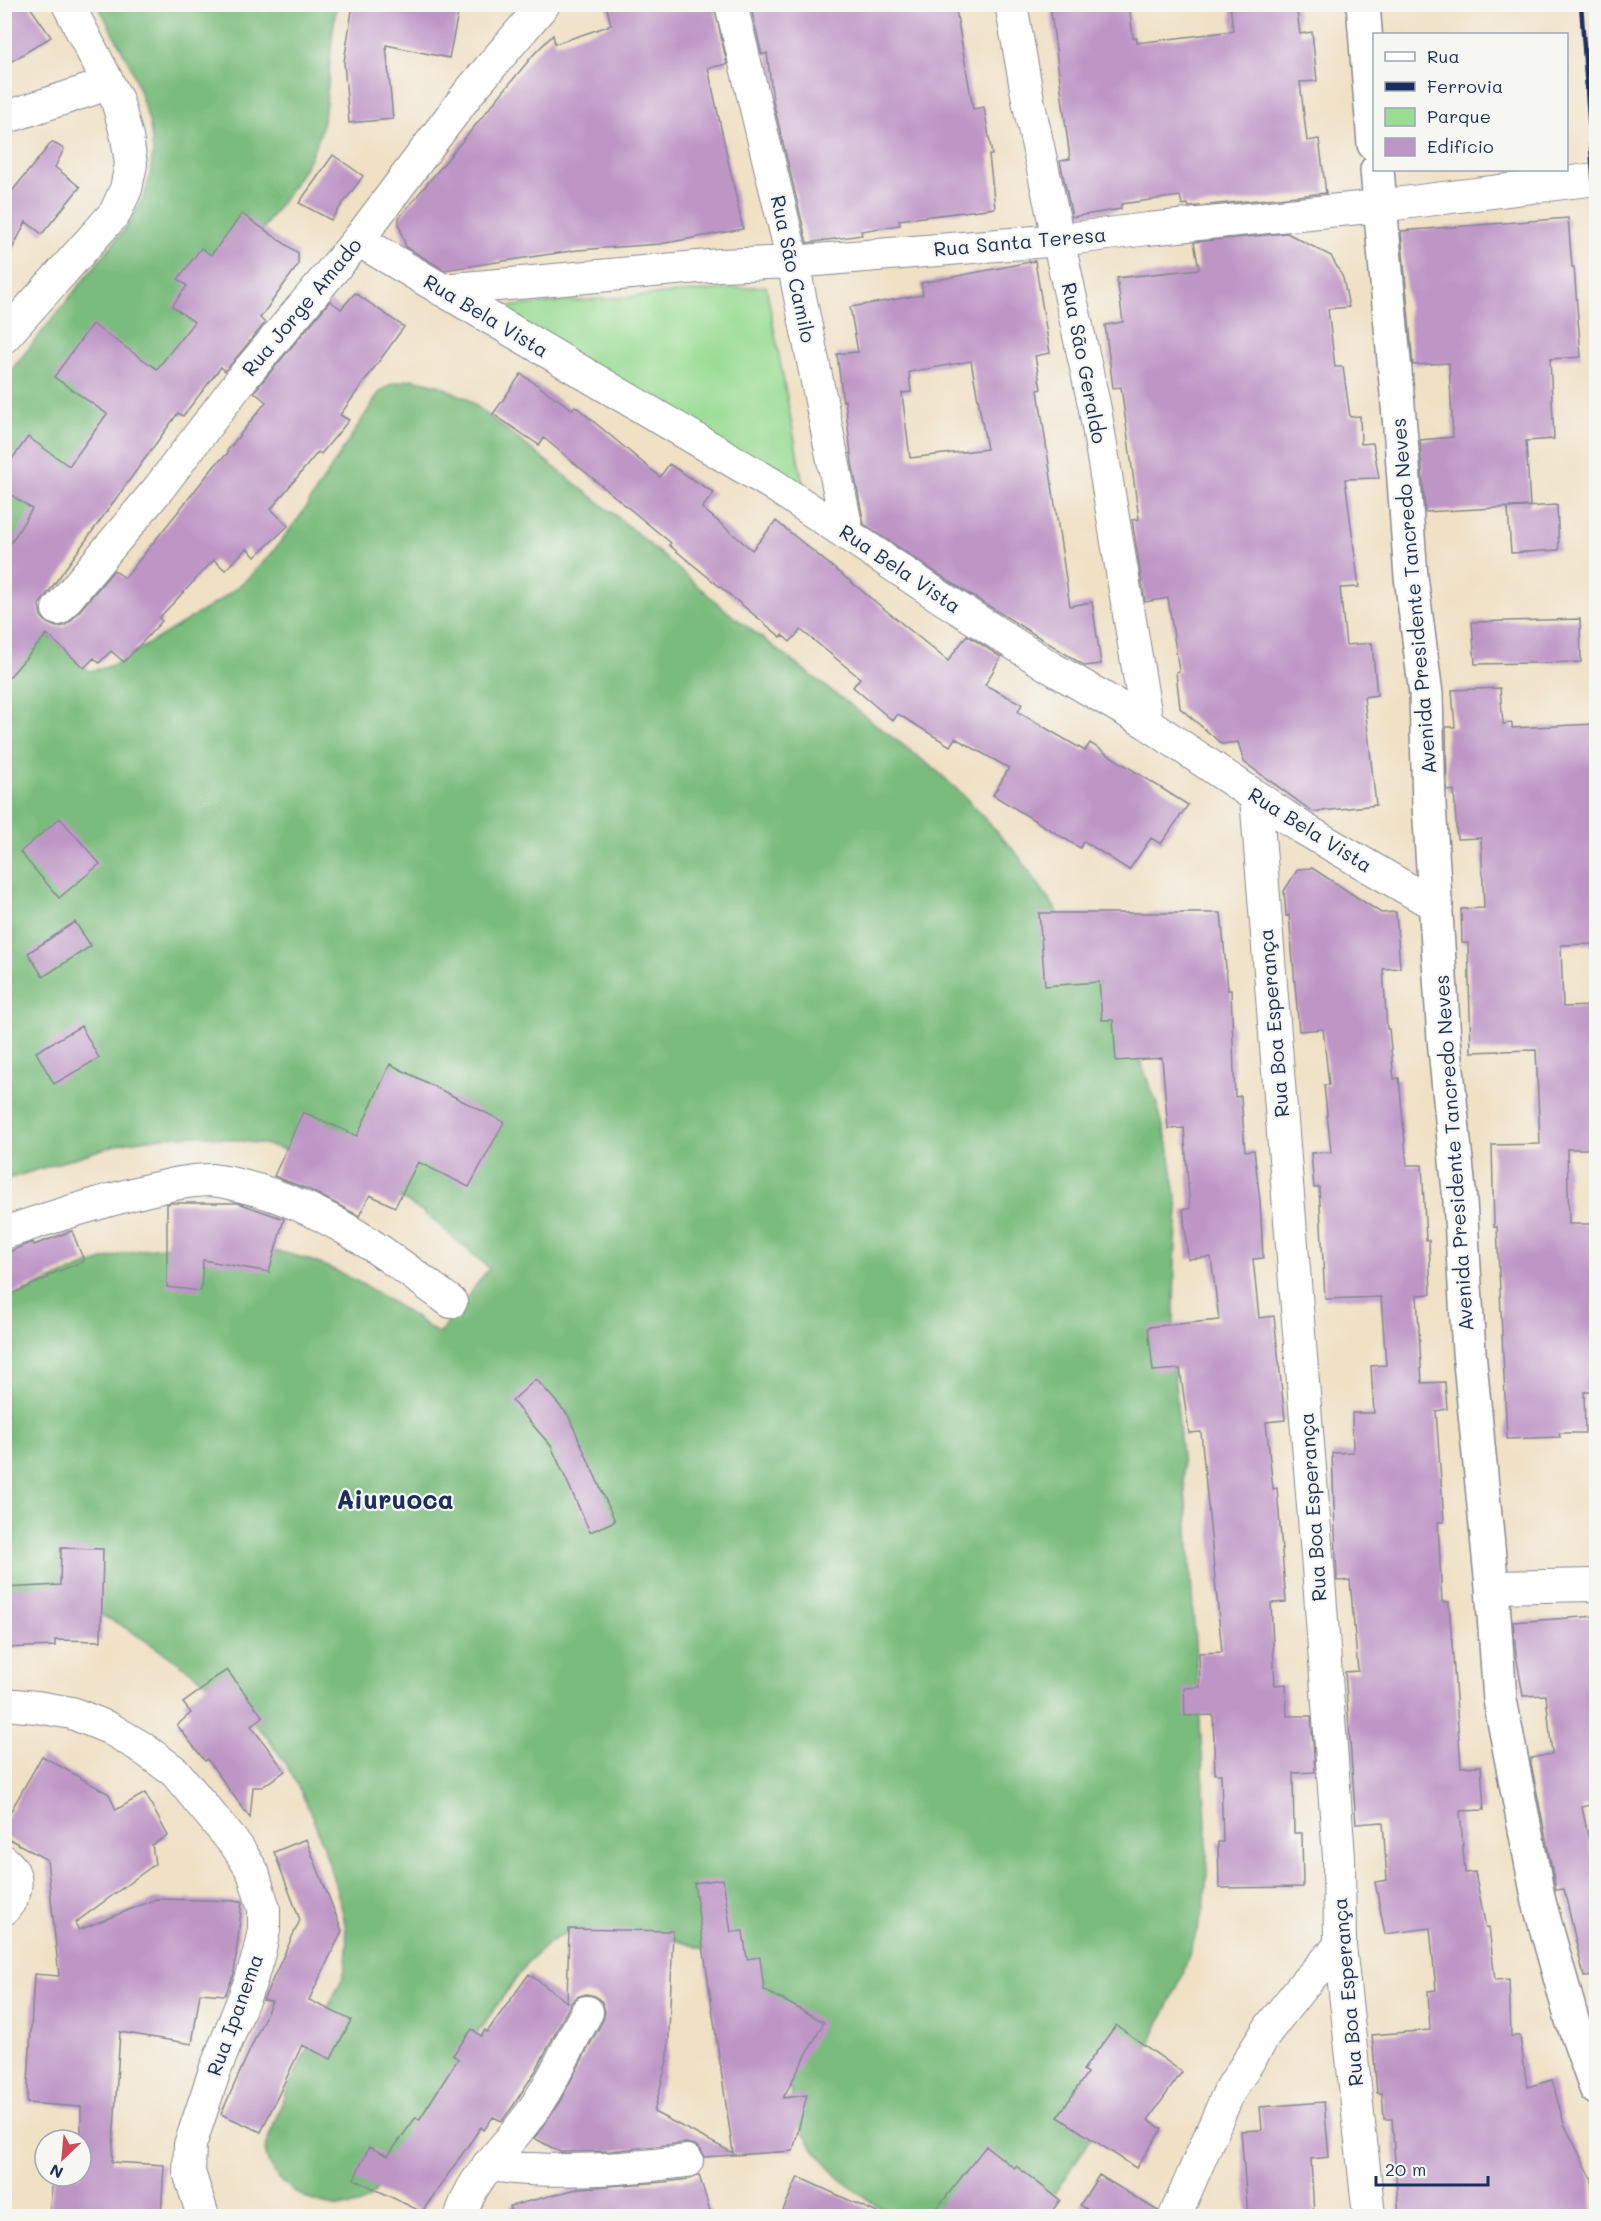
<svg xmlns="http://www.w3.org/2000/svg" width="1601" height="2221" viewBox="0 0 1601 2221" font-family="Mali,sans-serif">
<style>
.green{fill:#99dc93;stroke:#5a8678;stroke-width:1.5}
.forest{fill:#7abc7d;stroke:#4a766e;stroke-width:1.5}
.building{fill:#be96c6;fill-rule:evenodd}
.lines{fill:none;stroke-linecap:round;stroke-linejoin:round}
.street-casing{stroke:#868891;stroke-width:34}
.secondary-casing{stroke:#868891;stroke-width:36}
.street{stroke:#fff;stroke-width:32}
.secondary{stroke:#fff;stroke-width:33}
.rail{stroke:#1b2f5e;stroke-width:4.5}
.labels{text-anchor:middle;stroke-width:4.5;stroke-linejoin:round;paint-order:stroke}
.street-label{font-size:20px;fill:#1b2f5e;stroke:#f6f6f2}
.district-label{font-size:26px;font-weight:bold;fill:#1b2f5e;stroke:#f6f6f2}
</style>
<rect width="100%" height="100%" fill="#f6f6f2"/>
<filter id="ink" filterUnits="userSpaceOnUse"><feTurbulence type="fractalNoise" baseFrequency=".0167" numOctaves="2"/><feDisplacementMap in="SourceGraphic" scale="12" xChannelSelector="R" yChannelSelector="G"/><feConvolveMatrix kernelMatrix="1 2 1 2 8 2 1 2 1" color-interpolation-filters="sRGB"/></filter>
<filter id="wash" filterUnits="userSpaceOnUse"><feTurbulence type="fractalNoise" baseFrequency=".008" numOctaves="4" result="noise"/><feDisplacementMap in="SourceGraphic" scale="24" xChannelSelector="R" yChannelSelector="G"/><feGaussianBlur stdDeviation="1.35" result="paint"/><feColorMatrix in="noise" values="0 0 0 0 0 0 0 0 0 0 0 0 0 0 0 0 0 1.4 0 .05"/><feComposite in="paint" operator="in"/></filter>
<g filter="url(#wash)">
<rect width="100%" height="100%" fill="#f0e0c4"/>
<path class="green" d="M766,286L804,490L489,308Z"/>
<path class="forest" d="M98,5H337C328,47 331,98 319,137C313,155 303,171 293,186L5,597V378L127,226L145,195L150,174L153,152L150,125L142,99L131,67Z
M412,379L438,385L466,398L619,518L728,612L937,771L965,797L1017,854L1060,915L1133,1043L1156,1101L1168,1144L1178,1209L1175,1259L1173,1361L1187,1513L1207,1837V1875L1204,1908L1182,1977L1135,2073L1039,2216H897L877,2206L841,2180L810,2144L802,2130L795,2112L785,2061L709,1951L678,1941L641,1935L579,1930L565,1934L552,1940L528,1962L480,2029L374,2194C368,2200 361,2205 353,2206C320,2211 262,2184 266,2145L286,2092L343,1977C353,1939 342,1907 331,1871C317,1824 299,1779 269,1740C241,1706 201,1678 164,1653C136,1634 106,1613 72,1605C50,1600 27,1599 5,1596V1300C42,1284 80,1266 119,1255C155,1245 182,1245 219,1247C232,1247 246,1247 260,1249C328,1256 384,1296 439,1334L489,1268L426,1214L407,1202L370,1182L291,1151L263,1144L201,1135L162,1137L122,1143L5,1180L4,672L38,627L89,671L104,668L117,663L219,601L245,581L271,554L301,515L379,393L391,384Z"/>
<g id="blocks">
<path class="building" d="M4,4H28L51,37L4,66Z
M353,4H460L449,58L386,45L393,119L349,123L344,62Z
M606,4H714L727,64L708,68L743,229L660,244L578,250L444,270L406,247L399,225V218L534,54L553,35L555,44L611,25Z
M750,4H955L973,109L984,107L992,155H989L995,208L899,220L900,225L861,231L862,235L807,243L773,101L767,53L762,55Z
M1050,4H1129L1133,38H1137V43L1233,31L1230,4H1296L1300,34L1312,32L1317,81L1300,82L1307,141L1319,139L1326,193L1189,207L1188,204L1182,205L1180,196L1121,204V209L1072,217L1060,161L1070,159Z
M52,142L64,149L55,167L80,187L42,234L26,222L4,265V201Z
M333,155L363,176L331,220L299,203Z
M242,214L298,253V265L260,318L265,323L225,371L221,367L183,416L178,413L39,605L41,616L47,623L56,627L64,626L71,621L114,570L125,578L216,464L228,453L227,451L266,402L254,392L330,301L341,309L355,293L404,327L340,415L349,420L321,454L318,452L271,509L288,526L255,557L247,548L225,570L214,560L159,618L162,621L124,662L111,651L99,663L94,658L84,668L47,634L4,683V554L32,509L4,490V470L28,437L69,466L107,414L54,377L92,324L157,369L194,322L172,306L187,286L178,279L201,248L211,255Z
M1568,218L1572,267H1574L1581,357L1550,359L1554,439L1526,441L1530,506L1425,512L1420,440L1453,437L1449,363L1413,365L1401,231Z
M1287,233L1331,256L1343,278L1349,307L1328,309L1335,367H1343L1350,417L1360,416L1361,444L1373,443L1379,478L1345,479L1359,587L1340,588L1346,645L1372,643L1377,695L1364,697L1376,805L1313,812L1244,762L1238,742L1222,744L1180,708L1176,672L1179,671L1168,598L1145,602L1132,520L1139,519L1121,387L1113,388L1105,325L1123,322L1117,278L1199,269L1194,242Z
M1035,261L1050,353L1035,356L1041,389L1038,390L1070,606L1092,602L1101,664L1085,666L952,583L864,524L852,463L845,400L843,401L837,354L858,352L850,307L923,295L921,283ZM971,361L987,449L910,458L902,393L911,392L909,372Z
M521,374L572,409L575,406L660,477L669,464L714,493L702,508L752,550L776,521L948,661L967,635L1001,657L985,685L1022,704L1018,712L1085,751L1090,743L1188,805L1161,844L1151,838L1129,870L1084,841L1080,848L993,795L1009,768L955,738L950,746L898,714L893,721L853,687L860,678L801,630L790,642L782,635L781,637L669,545L671,543L544,438L539,445L493,414Z
M1557,505L1559,550L1511,553L1508,508Z
M1580,619L1581,662L1475,664L1472,622Z
M1500,688L1503,724L1512,723V728L1596,724V944L1561,945L1563,1007L1596,1006V1149H1567L1569,1224H1596V1392H1584L1585,1433H1559L1560,1437L1507,1439L1497,1227H1494L1492,1145L1540,1144L1536,1050L1471,1052L1468,943H1462L1461,909L1484,908L1481,838L1457,839L1454,790L1447,791L1446,727H1455L1452,690Z
M60,818L100,864L59,898L20,852Z
M1312,868L1381,913L1396,912L1400,968L1383,969L1387,1029H1389L1394,1079L1399,1078L1407,1165H1422L1426,1240H1429L1431,1294L1417,1295L1422,1383L1445,1382L1447,1409L1436,1411L1444,1522H1438L1442,1602H1449L1461,1767L1481,1766L1484,1810L1460,1811L1465,1873L1475,1872L1486,1928L1489,1927L1495,1980L1509,1979L1511,2036H1520L1527,2087L1552,2080L1564,2124L1592,2179L1593,2217H1399L1392,2119H1384L1382,2093H1377L1372,2035L1430,2030L1428,1991L1436,1990L1430,1928L1385,1934L1375,1882L1387,1880L1383,1822L1356,1824L1345,1672L1358,1671L1350,1580L1337,1581L1332,1453L1353,1452L1352,1413H1374L1371,1366L1386,1365L1381,1297L1325,1299L1319,1187L1314,1188L1311,1153L1331,1152L1324,1085H1329L1323,1029L1299,1031L1289,915L1286,916L1284,891L1298,869Z
M1039,913H1221L1228,990H1231L1235,1097L1241,1096L1245,1151L1254,1150L1260,1201L1263,1258L1253,1259L1259,1318L1274,1316L1285,1420L1266,1422L1273,1489L1277,1488L1286,1602L1271,1603L1275,1685L1286,1684L1287,1716H1311L1315,1772L1293,1773L1294,1833H1302L1303,1887L1219,1888L1218,1842H1223L1221,1774H1215L1213,1715L1185,1716L1184,1688L1200,1687L1199,1653L1222,1652L1204,1464L1201,1432L1189,1433L1180,1369L1153,1371L1148,1327L1219,1320L1211,1257L1188,1259L1183,1209H1190L1184,1128L1168,1129L1162,1058L1116,1061L1113,1020H1102L1099,982L1045,986Z
M75,922L91,946L43,977L28,953Z
M81,1026L99,1058L54,1084L36,1052Z
M390,1064L504,1122L469,1187L418,1162L395,1207L370,1195L359,1216L310,1190L274,1176L303,1112L357,1136Z
M171,1203H238L284,1219L269,1272L203,1260L201,1291L167,1287V1204Z
M72,1231L84,1261L47,1276L48,1278L4,1297V1254L25,1245L33,1242L34,1245Z
M536,1379L568,1415L615,1521L590,1532L551,1446L512,1401Z
M61,1548L103,1549L101,1641L55,1640V1646L4,1648V1588L60,1585Z
M1596,1616V1804L1582,1807L1596,1875V1976L1584,1977L1564,1889L1556,1890L1531,1763V1758L1552,1754L1546,1695L1523,1696L1516,1654L1513,1622Z
M227,1670L263,1717L251,1726L285,1771L262,1787H253L250,1818L207,1759L205,1761L177,1725L191,1713L183,1703L208,1685L207,1683Z
M42,1756L109,1794L116,1810L145,1793L168,1836L152,1845L155,1864L75,1923L79,1930L156,1899L242,1901L234,1974L225,1995L200,1993L192,2044L120,2032L112,2162L164,2165L161,2217H49L53,2176H81V2107L27,2103L34,1974L59,1976L47,1860L4,1836V1823Z
M306,1839L342,1931L309,2000L351,2020L331,2059L302,2045L261,2132L221,2114L272,2001L263,2000L300,1920L274,1852Z
M723,1879L731,1932L743,1931L747,1959L760,1957L764,1990L824,2022L783,2098L807,2095L793,2151L704,2157L701,2150L695,2145L685,2143L611,2151L560,2152L534,2138L560,2101L603,2020L605,2011L602,2002L595,1996L586,1994L577,1997L571,2003L536,2070L513,2106L502,2121L493,2117L484,2130L481,2127L422,2212L354,2179L369,2147L388,2156L416,2117L419,2120L458,2059L453,2055L472,2029L481,2036L485,2030L487,2032L529,1974L567,2002L569,1929L673,1931L668,2057L654,2112L733,2153L694,1883Z
M1116,2025L1182,2072L1148,2120L1162,2129L1136,2168L1058,2117L1087,2073L1083,2070Z
M1324,2102L1329,2157L1311,2159L1314,2217H1248L1241,2131L1262,2130L1260,2107Z
M986,2146L1014,2168L1016,2166L1060,2200L1048,2217H930Z
M699,2175L712,2217H511L510,2206L581,2188L664,2182L689,2179Z
M1099,2175L1158,2211L1157,2217H1099L1080,2205Z
M798,2177L886,2217H780Z"/>
</g>
</g>
<g filter="url(#ink)">
<use href="#blocks" fill-opacity="0" stroke="#868891" stroke-width="1.5"/>
<g class="lines">
<defs>
<path id="street" d="M731,4L793,262L848,535
M1011,4L1029,105L1095,409L1147,723
M4,118L108,84
M358,240L772,484L942,598L1052,668L1147,723L1304,829L1437,906
M442,290L720,265L793,262L1059,240L1148,229L1379,206L1596,179
M4,337L115,213L126,189L131,164L127,137L117,100L68,4
M58,609L159,488L244,376L358,240L470,91L544,4
M1256,798L1320,1593L1339,1857L1340,1946L1369,2216
M4,1233C51,1217 97,1203 144,1191C166,1186 188,1180 211,1180C223,1181 235,1184 246,1187C324,1206 388,1255 451,1302
M1492,1587L1596,1585
M4,1704L37,1707L72,1713L109,1728L141,1747L175,1772L238,1848L253,1872L264,1909V1930L259,1953L251,1980L215,2070L190,2145L189,2172L203,2216
M4,1861C21,1875 18,1894 4,1909
M488,2165C554,2174 620,2170 687,2161
M461,2216C472,2175 504,2151 528,2117C552,2085 567,2047 587,2012
M1175,2216L1229,2092L1270,2027L1304,1984L1340,1946"/>
<path id="secondary" d="M1363,4L1374,144
M1377,170L1401,439L1411,577L1426,694L1429,805L1444,1039L1460,1201L1469,1352L1492,1587L1500,1700L1539,1902L1572,2020L1596,2088"/>
</defs>
<use href="#street" class="street-casing"/>
<use href="#secondary" class="secondary-casing"/>
<use href="#street" class="street"/>
<use href="#secondary" class="secondary"/>
<path class="rail" d="M1581,4L1596,216"/>
</g>
</g>
<g class="labels">
<g class="street-label">
<text transform="translate(1020 242) rotate(-5)" y="7">Rua Santa Teresa</text>
<text transform="translate(793 269) rotate(78)" y="7">Rua São Camilo</text>
<text transform="translate(302 307) rotate(-50)" y="7">Rua Jorge Amado</text>
<text transform="translate(486 316) rotate(31)" y="7">Rua Bela Vista</text>
<text transform="translate(1084 363) rotate(79)" y="7">Rua São Geraldo</text>
<text transform="translate(900 569) rotate(34)" y="7">Rua Bela Vista</text>
<text transform="translate(1414 596) rotate(-95)" y="7">Avenida Presidente Tancredo Neves</text>
<text transform="translate(1310 830) rotate(32)" y="7">Rua Bela Vista</text>
<text transform="translate(1274 1023) rotate(-95)" y="7">Rua Boa Esperança</text>
<text transform="translate(1454 1153) rotate(-94)" y="7">Avenida Presidente Tancredo Neves</text>
<text transform="translate(1313 1507) rotate(-94)" y="7">Rua Boa Esperança</text>
<text transform="translate(1348 1992) rotate(-95)" y="7">Rua Boa Esperança</text>
<text transform="translate(235 2015) rotate(-70)" y="7">Rua Ipanema</text>
</g>
<g class="district-label">
<text x="395" y="1509">Aiuruoca</text>
</g>
</g>
<rect width="1601" height="2221" fill="none" stroke="#f6f6f2" stroke-width="24"/>
<rect x="1373" y="33" width="195" height="138" fill="#f6f6f2" stroke="#9ea6b7" stroke-width="1.5"/>
<rect x="1385" y="52" width="30" height="9" fill="#ffffff" stroke="#9ea6b7" stroke-width="1.5"/>
<text x="1427" y="63" font-size="18" fill="#1b2f5e">Rua</text>
<rect x="1385" y="82" width="30" height="9" fill="#1b2f5e" stroke="#9ea6b7" stroke-width="1.5"/>
<text x="1427" y="93" font-size="18" fill="#1b2f5e">Ferrovia</text>
<rect x="1385" y="108" width="30" height="18" fill="#99dc93" stroke="#9ea6b7" stroke-width="1.5"/>
<text x="1427" y="123" font-size="18" fill="#1b2f5e">Parque</text>
<rect x="1385" y="138" width="30" height="18" fill="#be96c6" stroke="#9ea6b7" stroke-width="1.5"/>
<text x="1427" y="153" font-size="18" fill="#1b2f5e">Edifício</text>
<g transform="translate(63 2158) rotate(206)"><circle r="28" fill="#f6f6f2" stroke="#9ea6b7" stroke-width="1.5"/>
<path d="M0-4.5L10 22L0 15L-10 22Z" fill="#d1495b"/>
<text y="-9" font-size="16" font-weight="bold" text-anchor="middle" fill="#1b2f5e">N</text>
</g>
<path d="M1376 2176v9h112v-9" fill="none" stroke="#1b2f5e" stroke-width="3"/>
<text x="1385" y="2176" font-size="18" fill="#1b2f5e" stroke="#f6f6f2" stroke-width="4.5" paint-order="stroke">20 m</text>
</svg>
